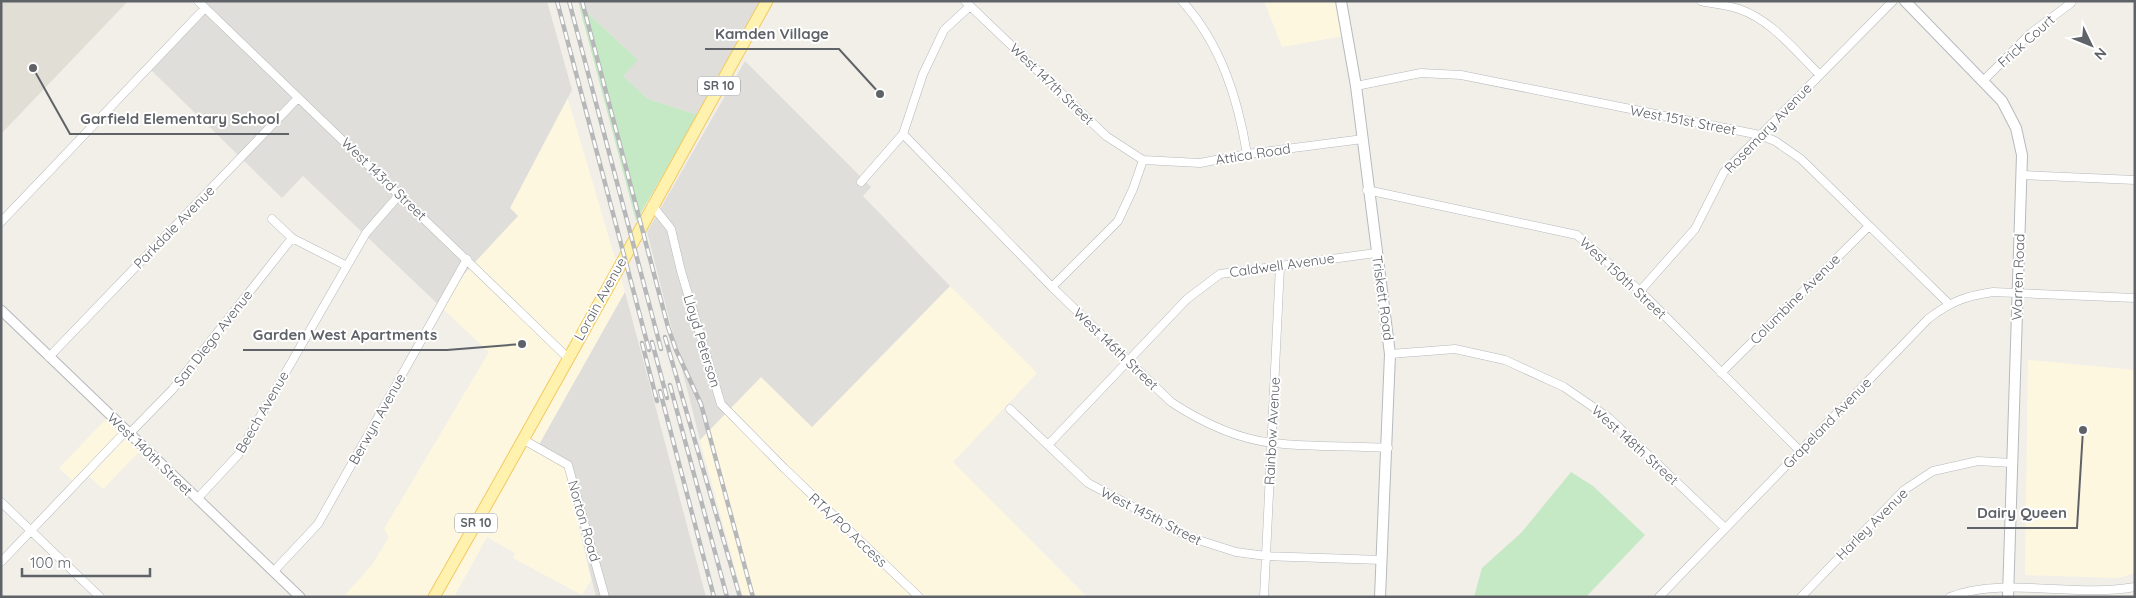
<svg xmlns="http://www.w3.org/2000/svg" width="2136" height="598" viewBox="0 0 2136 598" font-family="Quicksand,sans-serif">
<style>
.commercial{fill:#fef7e0}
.industrial{fill:#e0deda}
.education{fill:#e1ded6}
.green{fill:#c5e8c5}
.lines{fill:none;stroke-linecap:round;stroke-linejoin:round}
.minor-casing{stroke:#b5b8bc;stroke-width:9}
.tertiary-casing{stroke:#b5b8bc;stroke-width:11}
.secondary-casing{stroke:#b6babf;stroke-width:12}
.primary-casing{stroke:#f2c960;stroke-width:13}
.minor{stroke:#fff;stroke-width:8}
.tertiary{stroke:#fff;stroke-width:9}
.secondary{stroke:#fff;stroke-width:10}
.primary{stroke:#fff2af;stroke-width:11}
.rail-casing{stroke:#b6b7b8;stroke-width:4.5}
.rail{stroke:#fff;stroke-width:2.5;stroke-dasharray:8;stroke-linecap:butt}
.labels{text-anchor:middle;stroke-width:4;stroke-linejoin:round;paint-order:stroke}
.shield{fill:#fff;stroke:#8f9295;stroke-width:1}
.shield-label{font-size:12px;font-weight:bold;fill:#5f6368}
.street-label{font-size:14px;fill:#5f6368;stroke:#fff}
.leader{fill:none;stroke:#5f6368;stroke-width:2}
.callout-dot{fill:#5f6368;stroke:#fff;stroke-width:2}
.callout-label{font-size:15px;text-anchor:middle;font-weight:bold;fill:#5f6368;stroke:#fff;stroke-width:4;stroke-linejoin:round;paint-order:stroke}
</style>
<rect width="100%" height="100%" fill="#f1efe8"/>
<path class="commercial" d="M1264,1H1338L1343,36L1282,47Z
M567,96L625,292L536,450L560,463L566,471L591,580L582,595L513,558L515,553L487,537L454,597H343L372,565L389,537L384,529L489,352L443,309L464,274L518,216L510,208Z
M950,286L1037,373L953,462L1087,597H743L700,440L761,377L812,427Z
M2028,360L2135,370V573L2119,578L2025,575Z
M107,418L141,450L103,489L89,476L78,486L59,468Z"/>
<path class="industrial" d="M194,1H547L572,90L510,208L518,216L464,274L443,309L303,176L282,198L151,70L206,12Z
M578,1H761L698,115L648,99L623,76L637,59L579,5Z
M745,61L871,187L863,196L950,286L812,427L761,377L700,440L647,232Z
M625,292L706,597H596L566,471L560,463L536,450Z"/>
<path class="education" d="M1,1H128L1,134Z"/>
<path class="green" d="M579,5L638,60L623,76L648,99L698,115L636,221Z
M1571,472L1593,486L1645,535L1586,597H1474L1482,568L1522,532Z"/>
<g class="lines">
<defs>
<path id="minor" d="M198,1L568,358
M965,1L1106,136L1143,160L1200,163L1247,154L1363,139
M1182,1C1221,44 1238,99 1247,154
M1701,1C1714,4 1727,5 1739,9C1772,20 1796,52 1820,75
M1983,81L2031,33L2071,3
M1356,86L1421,73L1461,75L1760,135L1775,141L1801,159L1948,303
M903,134L1052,287L1171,402C1200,421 1237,439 1273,443C1311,447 1350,446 1388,448
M2022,175L2135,180
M861,182L903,134L923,74L944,30L970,6
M1367,190L1577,235L1640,291L1800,451
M652,205L671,229L681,271L721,404L784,468L919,597
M272,219L292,238L347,266
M1,222L205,8
M1052,287L1118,221L1133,189L1143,160
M1640,291L1695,229L1724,172L1893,1
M1390,354L1455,349L1505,360L1564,387L1609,418L1725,528
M49,357L298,98
M1721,373L1869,226
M1010,409L1088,483L1189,537L1236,552L1266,556L1382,560
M129,434L172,390L292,238
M524,440L568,465L605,597
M1048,445L1187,299L1220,274L1376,253
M197,499L238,455L366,233L400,194
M1,502L100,597
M1,562L126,431
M274,571L318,524L467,259
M1264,597L1280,266
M1659,597L1928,319C1950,302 1965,296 1993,292L2135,298
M1801,597L1904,490L1933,471L1978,461L2012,463
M1950,597C2004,576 2076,598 2135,587"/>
<path id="tertiary" d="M1,310L300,597"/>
<path id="secondary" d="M1341,1L1356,86L1390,354L1380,597
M1905,1L2002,101L2016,128L2022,155L2008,597"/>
<path id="primary" d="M434,597C547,400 656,200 767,1"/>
</defs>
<use href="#minor" class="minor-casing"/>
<use href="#tertiary" class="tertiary-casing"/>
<use href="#secondary" class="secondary-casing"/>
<use href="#primary" class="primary-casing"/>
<use href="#minor" class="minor"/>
<use href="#tertiary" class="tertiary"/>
<use href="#secondary" class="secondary"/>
<use href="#primary" class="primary"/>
<defs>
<path id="rail" d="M557,1L649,350
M569,1L661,349
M582,1L668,327L676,350L701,404L753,597
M665,337L740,597
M652,342L667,398
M642,343L657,401
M670,385L727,597
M660,391L714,597"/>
</defs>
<use href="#rail" class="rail-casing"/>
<use href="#rail" class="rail"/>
</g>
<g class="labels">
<g class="shield">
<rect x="698" y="76.5" width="42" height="19" rx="4"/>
<rect x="455" y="513.5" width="42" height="19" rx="4"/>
</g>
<g class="shield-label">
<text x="719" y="90">SR 10</text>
<text x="476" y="527">SR 10</text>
</g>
<g class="street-label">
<text transform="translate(2026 41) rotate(-42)" y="5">Frick Court</text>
<text transform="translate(1052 84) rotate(44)" y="5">West 147th Street</text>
<text transform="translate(1683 120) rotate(11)" y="5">West 151st Street</text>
<text transform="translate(1768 128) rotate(-46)" y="5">Rosemary Avenue</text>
<text transform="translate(1253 154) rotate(-9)" y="5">Attica Road</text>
<text transform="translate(384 179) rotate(44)" y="5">West 143rd Street</text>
<text transform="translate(174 227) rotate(-46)" y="5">Parkdale Avenue</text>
<text transform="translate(1282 265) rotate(-8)" y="5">Caldwell Avenue</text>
<text transform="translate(2018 277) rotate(-88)" y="5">Warren Road</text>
<text transform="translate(1623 278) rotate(43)" y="5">West 150th Street</text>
<text transform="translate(1383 298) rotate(82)" y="5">Triskett Road</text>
<text transform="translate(600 299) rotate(-61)" y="5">Lorain Avenue</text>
<text transform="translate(1795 299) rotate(-45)" y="5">Columbine Avenue</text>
<text transform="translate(213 338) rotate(-52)" y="5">San Diego Avenue</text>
<text transform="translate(702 341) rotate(73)" y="5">Lloyd Peterson</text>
<text transform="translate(1116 349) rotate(44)" y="5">West 146th Street</text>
<text transform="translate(262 412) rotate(-60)" y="5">Beech Avenue</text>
<text transform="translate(377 419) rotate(-61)" y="5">Berwyn Avenue</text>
<text transform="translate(1827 423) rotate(-46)" y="5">Grapeland Avenue</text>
<text transform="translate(1272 431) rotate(-87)" y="5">Rainbow Avenue</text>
<text transform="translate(1635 445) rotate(42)" y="5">West 148th Street</text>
<text transform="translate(150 454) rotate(44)" y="5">West 140th Street</text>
<text transform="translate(1151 516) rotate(27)" y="5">West 145th Street</text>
<text transform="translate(584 521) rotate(74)" y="5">Norton Road</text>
<text transform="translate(1872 524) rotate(-45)" y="5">Harley Avenue</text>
<text transform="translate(848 530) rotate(43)" y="5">RTA/PO Access</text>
</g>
</g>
<path class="leader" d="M880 94L839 49H705M33 68L70 134H289M522 344L447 350H243M2083 430L2077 528H1967"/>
<g class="callout-dot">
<circle cx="880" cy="94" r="5"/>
<circle cx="33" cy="68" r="5"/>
<circle cx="522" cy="344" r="5"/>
<circle cx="2083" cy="430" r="5"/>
</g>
<g class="callout-label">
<text x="772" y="39">Kamden Village</text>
<text x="180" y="124">Garfield Elementary School</text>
<text x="345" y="340">Garden West Apartments</text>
<text x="2022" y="518">Dairy Queen</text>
</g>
<rect width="2136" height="598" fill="none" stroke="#5f6368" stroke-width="5"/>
<g transform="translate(2091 45) rotate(133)" stroke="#ffffff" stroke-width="4" paint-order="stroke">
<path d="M0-4L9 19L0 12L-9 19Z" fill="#5f6368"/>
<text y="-8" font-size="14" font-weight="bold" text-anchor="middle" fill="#5f6368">N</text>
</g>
<path d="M22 568v8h128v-8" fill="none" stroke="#5f6368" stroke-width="2.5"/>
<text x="30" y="568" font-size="15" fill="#5f6368" stroke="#ffffff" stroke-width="4" paint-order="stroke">100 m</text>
</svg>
